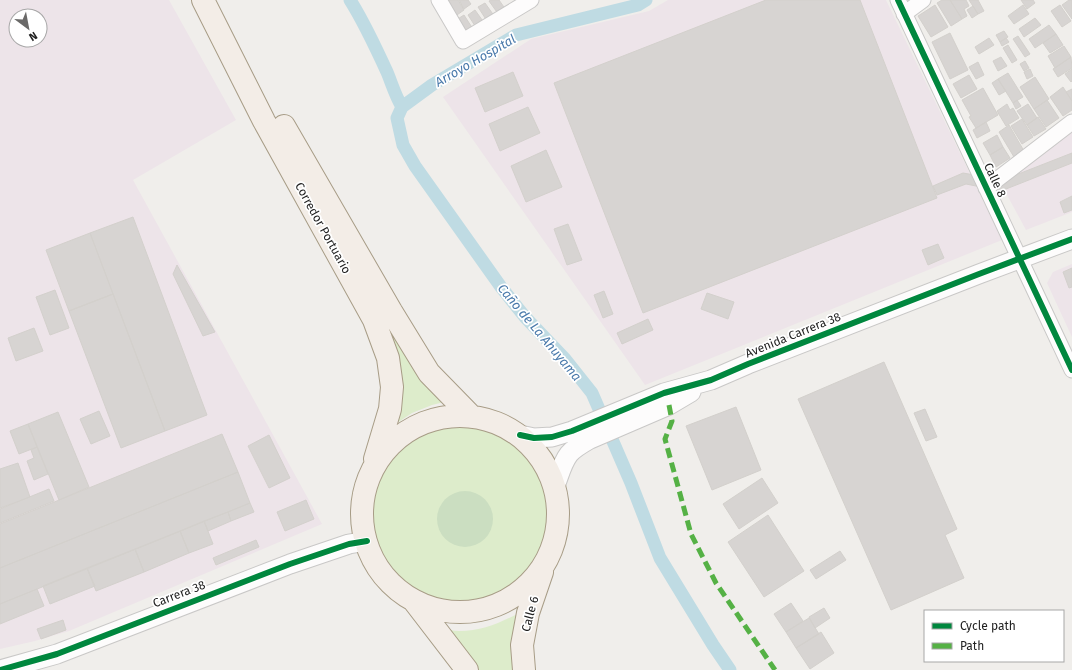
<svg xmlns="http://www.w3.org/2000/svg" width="1072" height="670" viewBox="0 0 1072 670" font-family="'Fira Sans',sans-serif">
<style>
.industrial{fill:#ede4e9;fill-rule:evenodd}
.grass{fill:#ddeccb}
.forest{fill:#cbdec1}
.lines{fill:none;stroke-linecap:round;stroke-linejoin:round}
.canal{stroke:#bfdbe3;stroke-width:13}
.building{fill:#d7d4d2;stroke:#d3d0cc}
.minor-casing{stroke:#c9c8c7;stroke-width:17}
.tertiary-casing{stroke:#c9c8c7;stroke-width:21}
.primary-casing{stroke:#a79c86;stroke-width:24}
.minor{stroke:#fdfcfc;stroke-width:15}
.tertiary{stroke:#fdfcfc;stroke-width:19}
.primary{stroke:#f3ede7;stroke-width:22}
.quiet{stroke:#55b145;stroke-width:5;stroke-dasharray:10 5;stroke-linecap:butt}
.cycleway-casing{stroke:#fff;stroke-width:8}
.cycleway{stroke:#00873e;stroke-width:6}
.labels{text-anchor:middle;stroke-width:3.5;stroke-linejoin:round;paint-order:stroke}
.street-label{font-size:12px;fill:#222;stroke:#fff}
.water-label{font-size:13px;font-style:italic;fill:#4a7aab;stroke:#fff}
</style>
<rect width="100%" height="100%" fill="#f0eeeb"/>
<path class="industrial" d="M0,0H169L236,120L133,180L322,524L69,631L35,641L0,649ZM16,16H40V40H16Z
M668,0H886L1002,240L645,385L443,97L531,39L649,11Z
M1072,130V212L1026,230L1001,184Z
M1072,264V337L1047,283L1053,272Z"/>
<path class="grass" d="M390,325L448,401L432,405L412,413L394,425L385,328Z
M372 514a88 88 0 1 1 176 0a88 88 0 1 1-176 0Z
M521,612L517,670H475L441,628C447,629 453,631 459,631C483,631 500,623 521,612Z"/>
<path class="forest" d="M437 519a28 28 0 1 1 56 0a28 28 0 1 1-56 0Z"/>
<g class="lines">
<path class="canal" d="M350,0C364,22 376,48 387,72C392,84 395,95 402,107L397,118L403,145L415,166L501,287L525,317L565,359L592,393L631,483L660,558L713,645L730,670
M402,107L432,85L516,35L638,5L646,0"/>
</g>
<path class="building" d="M443,0H458L464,10L454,17Z
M459,0H468L471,4L464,9Z
M491,0H499L506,10L499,15L489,1Z
M766,0H860L937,198L643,313L554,83Z
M942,0H950L962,19L951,26L937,3Z
M950,0H966L969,6L964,9L967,16L962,19Z
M969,0H978L984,11L978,14Z
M1021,0H1033L1035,3L1027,9Z
M1069,0H1072V19L1062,5Z
M485,3L495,17L487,21L478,7Z
M935,5L948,27L931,37L918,16Z
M1023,5L1029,14L1014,24L1008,16Z
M1060,5L1071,21L1062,27L1051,11Z
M973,6L978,14L972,18L967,10Z
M475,10L485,24L477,29L468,15Z
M464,15L473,29L466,34L456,20Z
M1035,18L1041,25L1024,37L1019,29Z
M1049,25L1056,34L1035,48L1029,39Z
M1004,31L1008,37L1000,42L996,35Z
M950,33L968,70L950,79L932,42Z
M1056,34L1063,45L1050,53L1043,43Z
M1018,36L1030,54L1025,57L1013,39Z
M989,38L994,45L979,54L975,47Z
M1006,38L1009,42L1002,46L1000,42Z
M1008,45L1017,60L1012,63L1003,48Z
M1064,46L1071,57L1055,68L1048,56Z
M1001,57L1007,66L998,71L993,61Z
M1071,57L1072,68L1058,77L1053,69Z
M1025,61L1029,68L1024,71L1020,64Z
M978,62L984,75L976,79L969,67Z
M1030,69L1033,76L1027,79L1024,72Z
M1072,69V81L1071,82L1065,74Z
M513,72L523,96L485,112L475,88Z
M1008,73L1023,97L1013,103L998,79Z
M969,75L977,89L961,98L953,84Z
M1035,77L1049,99L1034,109L1020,87Z
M998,79L1006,91L999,95L992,83Z
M1063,87L1072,101V110L1063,116L1050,97Z
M983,88L998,115L976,128L969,117L971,116L962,100Z
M1072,89V101L1066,92Z
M1017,100L1021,106L1016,109L1013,103Z
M1047,100L1059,118L1046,127L1034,109Z
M1007,104L1010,110L1013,108L1019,118L1006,126L997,111Z
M1028,104L1037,118L1027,125L1017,111Z
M528,107L540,133L500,151L489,124Z
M1038,117L1046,129L1034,136L1027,125Z
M1022,119L1033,137L1022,144L1011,126Z
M986,122L990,131L977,138L973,130Z
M1009,125L1024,151L1014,157L999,132Z
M997,135L1003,147L990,155L983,143Z
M1003,147L1010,158L996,167L990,155Z
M546,150L562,187L526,202L511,166Z
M1072,153V163L1001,191L966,184L937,195L933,186L963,173L1003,180Z
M1072,196V210L1064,213L1060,202Z
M133,217L207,415L165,431L90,233Z
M568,224L582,260L567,265L554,229Z
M90,233L113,294L69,311L46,250Z
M938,244L944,258L928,265L922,250Z
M177,265L215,332L203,336L173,274Z
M1072,268V287L1069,288L1063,272Z
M55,290L69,328L50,335L36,297Z
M604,291L613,314L603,318L594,295Z
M707,293L734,302L728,319L701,309Z
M113,294L165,431L121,448L69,311Z
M648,319L653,330L622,344L617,333Z
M34,328L43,351L16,361L8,338Z
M884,362L957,529L945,535L964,578L891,610L798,399Z
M736,407L761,470L712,490L686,426Z
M925,409L937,437L926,441L914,413Z
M99,411L110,436L91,444L80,419Z
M58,412L89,487L59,500L28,424Z
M28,424L37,447L19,454L10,431Z
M222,434L238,472L0,568V524Z
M269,435L290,478L269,488L248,446Z
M37,447L48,474L34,480L27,461L34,458L31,450Z
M18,463L30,497L0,508V469Z
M238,472L250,503L0,604V568Z
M762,478L778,503L739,529L723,504Z
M49,489L54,501L0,523V509Z
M306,500L314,519L285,531L277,512Z
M250,503L254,512L231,521L228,512Z
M228,512L231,521L208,531L204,521Z
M768,515L804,571L764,597L728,542Z
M204,521L213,544L189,553L180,531Z
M180,531L189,553L144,572L135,549Z
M256,540L259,547L216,565L213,558Z
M135,549L144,572L96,591L87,568Z
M840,551L846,560L816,579L810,570Z
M87,568L95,586L50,604L43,586Z
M37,589L44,606L0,624V604Z
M791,603L803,621L786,632L774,614Z
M824,608L830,618L815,628L809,617Z
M809,618L819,634L796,648L786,632Z
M63,620L66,630L41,639L37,629Z
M821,632L834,653L810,669L796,648Z"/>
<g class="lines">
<defs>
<path id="minor" d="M439,0L463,41L531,0
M898,0L1072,370
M904,14L923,0
M986,188L1072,122"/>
<path id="tertiary" d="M520,435L534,438L552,437L572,431L664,393L711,380L748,364L979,274L1072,239
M555,486C559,476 562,463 569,454C574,448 583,443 590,439L669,405L691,392
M0,670L57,654L290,564L349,544L367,541"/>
<path id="primary" d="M203,0L264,121L374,320L388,358L392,387L390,409L375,459
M284,126L391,311L429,373L471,416
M362 514a98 98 0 1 1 196 0a98 98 0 1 1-196 0Z
M414,601L467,670
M524,670L522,645L528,613L542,572"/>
</defs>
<use href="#minor" class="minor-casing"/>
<use href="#tertiary" class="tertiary-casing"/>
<use href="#primary" class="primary-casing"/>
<use href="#minor" class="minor"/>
<use href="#tertiary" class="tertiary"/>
<use href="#primary" class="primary"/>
<path class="quiet" d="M669,405L672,421L665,439L691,534L716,583L775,670"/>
<defs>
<path id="cycleway" d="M898,0L1072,370
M520,435L534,438L552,437L572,431L664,393L711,380L748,364L979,274L1072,239
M0,670L57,654L290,564L349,544L367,541"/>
</defs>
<use href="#cycleway" class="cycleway-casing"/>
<use href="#cycleway" class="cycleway"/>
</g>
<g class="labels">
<g class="street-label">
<text transform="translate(995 180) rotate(65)" y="4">Calle 8</text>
<text transform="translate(323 228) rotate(61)" y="4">Corredor Portuario</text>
<text transform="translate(793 335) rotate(-22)" y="4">Avenida Carrera 38</text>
<text transform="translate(179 594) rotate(-21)" y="4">Carrera 38</text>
<text transform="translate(530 614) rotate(-75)" y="4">Calle 6</text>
</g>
<g class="water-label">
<text transform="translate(475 60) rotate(-30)" y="5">Arroyo Hospital</text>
<text transform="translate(540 332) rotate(50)" y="5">Caño de La Ahuyama</text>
</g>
</g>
<rect x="924" y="610" width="140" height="52" fill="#ffffff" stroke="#a7a7a7"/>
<rect x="932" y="623" width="20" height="6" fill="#00873e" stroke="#a7a7a7"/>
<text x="960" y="630" font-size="12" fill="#222222">Cycle path</text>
<rect x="932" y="643" width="20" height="6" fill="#55b145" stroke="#a7a7a7"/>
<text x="960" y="650" font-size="12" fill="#222222">Path</text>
<g transform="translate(28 28) rotate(148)"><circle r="19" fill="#ffffff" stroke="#a7a7a7"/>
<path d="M0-3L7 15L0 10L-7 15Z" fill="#6a6968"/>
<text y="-6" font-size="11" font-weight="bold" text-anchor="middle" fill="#222222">N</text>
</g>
</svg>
